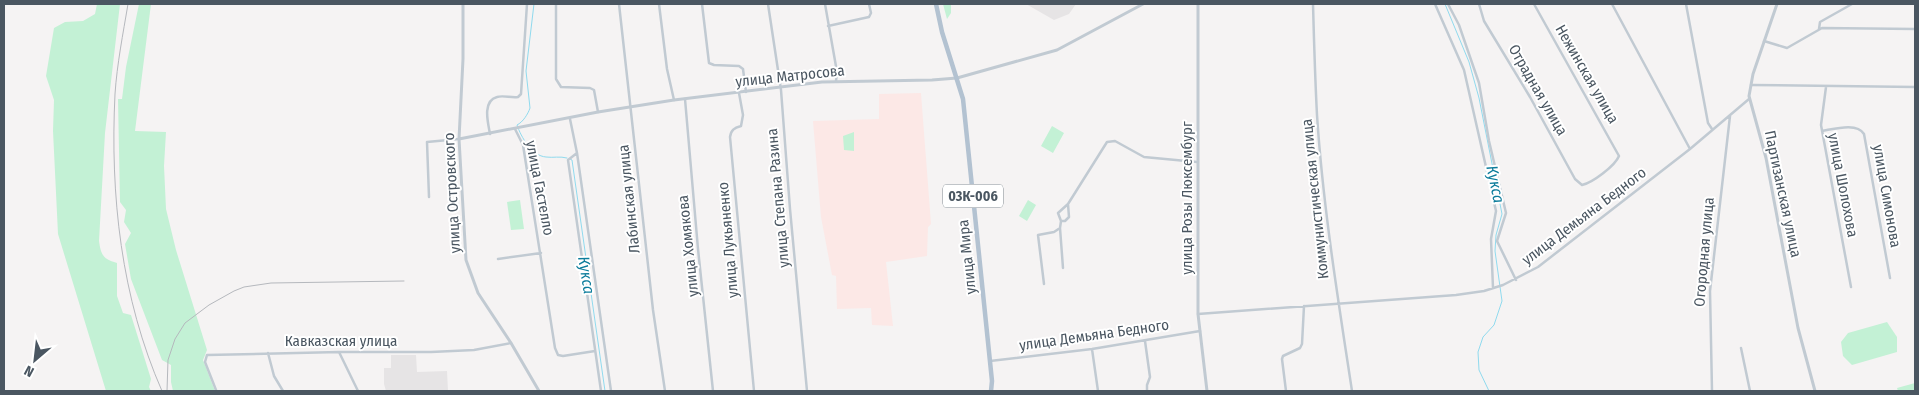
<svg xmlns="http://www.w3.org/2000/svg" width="1919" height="395" viewBox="0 0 1919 395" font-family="'Fira Sans Condensed',sans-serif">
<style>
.education{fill:#e6e4e5}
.medical{fill:#fce8e6}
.green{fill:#c3f1d5}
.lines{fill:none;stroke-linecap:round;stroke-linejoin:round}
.stream{stroke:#90daee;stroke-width:1}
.minor{stroke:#c1cad2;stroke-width:2.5}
.tertiary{stroke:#c1cad2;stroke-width:3}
.primary{stroke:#b3c2d1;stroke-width:4.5}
.rail{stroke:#b5b8bd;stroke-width:1}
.labels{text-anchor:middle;stroke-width:4;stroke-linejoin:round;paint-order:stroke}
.shield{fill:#fff;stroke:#808990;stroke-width:1}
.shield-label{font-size:14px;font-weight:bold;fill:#4a5661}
.street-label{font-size:15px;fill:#4a5661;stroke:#fff}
.water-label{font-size:16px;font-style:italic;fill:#0c7c9b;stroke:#fff}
</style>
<rect width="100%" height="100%" fill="#f5f3f3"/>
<path class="education" d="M1026,4H1076L1069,14L1054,20Z
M391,355H416L417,372L447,371L448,391H386L384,384V368H391Z"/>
<path class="medical" d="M921,93L931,224L928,227L927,256L886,262L893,326L872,325L871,308L837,309L836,276L832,275L821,217L813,121L879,119V94Z"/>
<path class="green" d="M97,4H120L105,133L99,241C101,255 103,259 117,263V296L123,313L131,315L151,379L149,387L151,391H106L58,234L53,131L54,100L46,76L54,28L65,22L83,21L95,14Z
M139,4H151L135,131L166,132L164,166L166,209L176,250L207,350L203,360L215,391H221H173L171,382V365L162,360L131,279L125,244L131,233L124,222L126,210L120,202L118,99H122L126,67Z
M943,4H951V13L947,19Z
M1052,126L1064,133L1053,153L1041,146Z
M854,132V151L844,150L843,136Z
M520,200L524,229L511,230L507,202Z
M1028,200L1036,205L1027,221L1019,216Z
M1887,322L1897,337V352L1852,365L1843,356L1841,342L1848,333Z
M1915,383V391H1898L1897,388Z"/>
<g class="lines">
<path class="stream" d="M534,4L526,71L530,108C528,114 523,122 517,125C521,137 532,156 546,157C553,158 560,156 567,158
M1445,4L1469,62L1479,98L1502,214L1496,235L1495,251L1502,301L1494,325L1483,337L1478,352L1479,370L1489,391
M570,159L572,160L605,391"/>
<path class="minor" d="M556,4V79L561,87L590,88L594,90L598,112
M619,4L653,310L665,391
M659,4L667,69L674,100
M702,4L709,63L714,65L739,66L743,69L746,92
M768,4L781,90L790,209L807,391
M825,4L837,72L836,81
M1313,4C1314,41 1315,78 1317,115C1323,207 1338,299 1352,391
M1435,4L1464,70L1496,211L1491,239L1493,288
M1448,4L1459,25L1479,83L1489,141L1506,213L1497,241L1516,280
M1479,4L1484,21L1530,97L1575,179L1582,185C1592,183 1615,166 1619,156L1534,4
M1612,4L1690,149
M1686,4L1708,123L1712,129
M828,26L869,17L871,13L869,4
M1819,29L1820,22L1852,4
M1764,41L1787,48L1822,28L1915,29
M1751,85L1915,87
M1826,87L1821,125L1851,287
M739,93L743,115L741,126C734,128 731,130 730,137L754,391
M685,99L698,249L713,391
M570,119L577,153L611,391
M515,129L523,145L555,348L558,355L563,356L595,351
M1822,131C1834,129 1857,122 1864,134L1890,278
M490,134C488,123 482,101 497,97C503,95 511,98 518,97L521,94L527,4
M577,153L568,160L601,391
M429,197L427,142L459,139
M1061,221H1065L1069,217L1068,204
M1060,228L1063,268
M498,259L541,253
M1044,284L1038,235L1054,232L1060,228L1061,221L1058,213L1068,204L1107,142L1115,141L1144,157L1197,162
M1198,314L1456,295L1484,291L1503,285L1538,267L1690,149L1749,99
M1145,341L1150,377L1147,385V391
M1741,348L1750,391
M1092,349L1098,391
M339,352L358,391
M268,353L274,376L283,391
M990,361L1092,349L1200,331
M216,390L205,362L207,355L339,352H431L474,350L511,343
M1286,391L1282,359L1283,356L1300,348L1302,344L1304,306
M1712,391L1710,291L1730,116"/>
<path class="tertiary" d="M463,4V59L459,139L466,260L478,293L511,343L539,391
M1198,4V314L1207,391
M1777,4L1753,74L1749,96L1766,158L1798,328L1815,391
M459,139L598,112L674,100L822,82L932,80L957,78L1057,50L1143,4"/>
<path class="primary" d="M936,4L942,32L963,99L992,381L991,391"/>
<path class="rail" d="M128,4C123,34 117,64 115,94C110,195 121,298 162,391
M167,391L168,360L175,339L185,323L209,305L234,291L244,287L271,283L404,281"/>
</g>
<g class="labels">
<rect class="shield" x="943" y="184.5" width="60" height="23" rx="4"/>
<g class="shield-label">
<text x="973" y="201">03К-006</text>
</g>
<g class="street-label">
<text transform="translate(1587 74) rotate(60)" y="5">Нежинская улица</text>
<text transform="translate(790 76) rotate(-6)" y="5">улица Матросова</text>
<text transform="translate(1538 90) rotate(60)" y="5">Отрадная улица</text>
<text transform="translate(1843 185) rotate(79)" y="5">улица Шолохова</text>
<text transform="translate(540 188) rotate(79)" y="5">улица Гастелло</text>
<text transform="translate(452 193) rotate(-93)" y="5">улица Островского</text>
<text transform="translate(1783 194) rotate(78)" y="5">Партизанская улица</text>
<text transform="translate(1887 196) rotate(80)" y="5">улица Симонова</text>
<text transform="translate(778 198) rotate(-95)" y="5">улица Степана Разина</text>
<text transform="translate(1187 198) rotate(-90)" y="5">улица Розы Люксембург</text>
<text transform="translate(629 199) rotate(-96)" y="5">Лабинская улица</text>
<text transform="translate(1315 199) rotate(-96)" y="5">Коммунистическая улица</text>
<text transform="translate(1584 216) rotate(-37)" y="5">улица Демьяна Бедного</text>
<text transform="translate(728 240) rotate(-95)" y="5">улица Лукьяненко</text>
<text transform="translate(688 246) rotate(-96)" y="5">улица Хомякова</text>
<text transform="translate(1704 252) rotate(-85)" y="5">Огородная улица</text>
<text transform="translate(967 257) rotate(-96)" y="5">улица Мира</text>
<text transform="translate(1094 335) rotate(-8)" y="5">улица Демьяна Бедного</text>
<text x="341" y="346">Кавказская улица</text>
</g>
<g class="water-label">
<text transform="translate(1496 184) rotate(78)" y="6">Кукса</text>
<text transform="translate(587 275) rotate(81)" y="6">Кукса</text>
</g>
</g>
<rect width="1919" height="395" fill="none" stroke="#4a5661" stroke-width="10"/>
<g transform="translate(35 360) rotate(208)" stroke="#ffffff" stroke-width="4" paint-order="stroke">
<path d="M0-4L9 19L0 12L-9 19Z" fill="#4a5661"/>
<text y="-8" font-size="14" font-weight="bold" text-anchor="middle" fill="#4a5661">N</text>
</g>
</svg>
